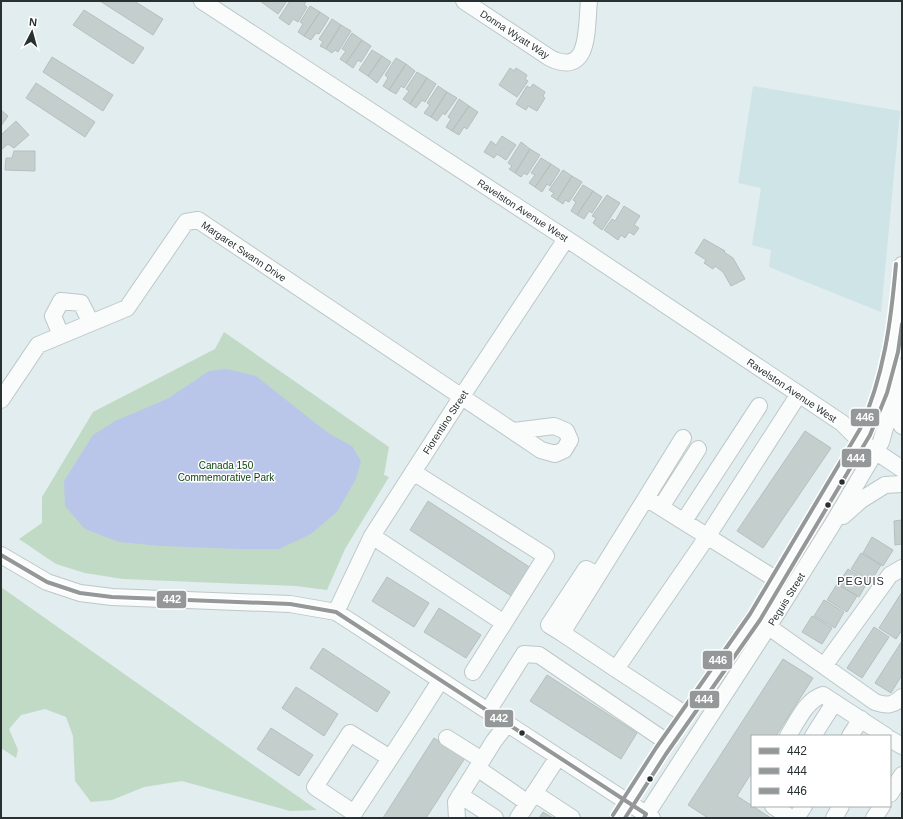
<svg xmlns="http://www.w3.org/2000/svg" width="903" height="819" viewBox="0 0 903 819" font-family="Helvetica,sans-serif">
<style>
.built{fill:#cee4e6}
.green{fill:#c1dac6}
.water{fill:#bac6e9}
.building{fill:#c4cecd;stroke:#b6bfbe}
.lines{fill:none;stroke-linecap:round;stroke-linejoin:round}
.minor-casing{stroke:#bec7c8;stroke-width:18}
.minor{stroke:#fafcfc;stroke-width:16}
.bus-1-casing{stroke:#fff;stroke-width:7}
.bus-2-casing{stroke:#fff;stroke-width:7}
.bus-3-casing{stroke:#fff;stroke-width:7}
.bus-1{stroke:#949898;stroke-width:4}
.bus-2{stroke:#949898;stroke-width:4}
.bus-3{stroke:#949898;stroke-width:4}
.bus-dot{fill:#283031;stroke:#fff;stroke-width:1.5}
.labels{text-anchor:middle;stroke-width:3;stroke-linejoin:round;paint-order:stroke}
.street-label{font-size:10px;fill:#283031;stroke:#fff}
.park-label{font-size:10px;fill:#033d06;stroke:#fff}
.neighbourhood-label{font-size:11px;letter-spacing:1px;fill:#283031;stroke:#fff}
.line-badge{stroke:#fff;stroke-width:1.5}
.badge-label{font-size:11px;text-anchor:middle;font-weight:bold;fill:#fff}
</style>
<rect width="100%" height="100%" fill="#e1edee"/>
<path class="built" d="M753,86L900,111L881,312L769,267L771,250L752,245L761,188L738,183Z"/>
<path class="green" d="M224,332L389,447L384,475L389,477L345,549L327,590L296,586L123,579L85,573L56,564L19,539L42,523V497L93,412L215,349Z
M1,587L317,810L290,811L182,781L144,787L112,800L91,802L75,781L73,736L66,717L45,709L21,715L9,729L18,750L16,758L1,748Z"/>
<path class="water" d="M227,369L256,376L328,433L352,446L361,461L356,479L337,512L311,534L279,549H238L161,546L119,542L85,529L65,506L64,481L93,435L115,421L167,399L209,371Z"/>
<path class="building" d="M100,1H134L163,19L153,35Z
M260,1H287L278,14Z
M290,1H306L304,5L307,7L298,22L293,19L289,25L279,18Z
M310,6L320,12L304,36L298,32L303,24L300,22Z
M84,10L144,48L133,64L73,25Z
M320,12L329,18L319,34L316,33L311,40L304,36Z
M332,19L341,25L326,49L320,46L323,42L319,39Z
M341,25L351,31L338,52L335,50L332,53L326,49Z
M352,33L362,40L346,63L340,59L346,51L342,49Z
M362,40L371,46L361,62L358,60L353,68L346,63Z
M372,50L382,56L368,76L359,70Z
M382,56L391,62L377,83L368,76Z
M52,57L113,95L103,111L43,72Z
M396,58L406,64L389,90L383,86L388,78L385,75Z
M406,64L415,71L404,88L401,86L396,94L389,90Z
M510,68L514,71L516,68L527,75L525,79L528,81L517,97L499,85Z
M417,72L427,78L410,104L403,99L409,91L406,89Z
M427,78L436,84L425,102L422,100L416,108L410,104Z
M36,83L95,122L85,137L26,98Z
M533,84L545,92L543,96L545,98L537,111L528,106L526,110L516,104L527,86L530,88Z
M438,86L447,92L431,117L424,113L430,105L427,103Z
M447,92L457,98L445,115L443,113L437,121L431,117Z
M459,99L469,106L452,131L446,127L451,119L448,117Z
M469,106L478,112L467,129L464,127L459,135L452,131Z
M1,110L8,116L1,126Z
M16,121L29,135L14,148L8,144L1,150V135Z
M502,136L516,145L506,160L497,154L494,158L484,152L491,141L496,145Z
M521,142L530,149L515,173L509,169L512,166L508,163Z
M530,149L540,155L527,175L524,173L521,177L515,173Z
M14,151H35V171L5,170L6,158H12Z
M541,158L551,164L535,187L529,183L535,175L531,173Z
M551,164L560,170L550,186L547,184L542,192L535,187Z
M563,170L572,176L557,200L551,196L554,193L549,190Z
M572,176L582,182L569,202L565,200L563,204L557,200Z
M583,185L593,191L577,215L571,211L576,202L573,200Z
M593,191L602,197L592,213L589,211L584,219L577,215Z
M607,195L620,203L602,230L593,223L596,218L592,216Z
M624,206L640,216L634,225L639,228L634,235L629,232L625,238L621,235L618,240L604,230L612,219L615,221Z
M704,239L725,251L724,252L733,258L745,279L731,286L723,272L715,266L713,269L704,263L706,260L695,253Z
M805,431L831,448L763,548L737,531Z
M428,501L531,568L513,597L410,530Z
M902,520V544L895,545L894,521Z
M872,537L893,550L883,566L863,553Z
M861,553L881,565L871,581L851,569Z
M848,569L868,581L859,597L838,584Z
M387,577L429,603L414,627L372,601Z
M837,584L857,596L847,612L827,600Z
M902,592V630L896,639L879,628Z
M824,600L844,612L835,628L814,616Z
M439,608L481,635L466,658L424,632Z
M812,616L832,628L822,644L802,632Z
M874,627L889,637L862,678L847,668Z
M902,641V675L891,693L875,683Z
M323,648L390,692L377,712L310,668Z
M783,659L813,678L776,736H752V772L737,796L771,818H708L688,805Z
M547,675L637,733L621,759L530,701Z
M296,687L338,714L324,736L282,708Z
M271,728L313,755L299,776L257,749Z
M434,738L465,758L426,818H383Z
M543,812L553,818H539Z"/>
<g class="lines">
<defs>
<path id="minor" d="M202,1L576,245L842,423L860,441L902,469
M464,1L550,58C591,78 586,27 589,1
M61,335L53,316L61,301L81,303L91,323
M1,400L38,345L127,308L186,222L198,220L541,450L555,454L564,450L570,440L566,431L554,426L514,431
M897,400L898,419L902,426
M683,438L646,498L777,580
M646,498L562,633L616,669L707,537L799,394
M661,507L698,449
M843,516L861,500L885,485L902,484
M684,521L759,406
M372,536L504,623L546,556L413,472
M1,555L47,582L80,593L112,597L290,604L336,612L652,818
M336,612L372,536L462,396L566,239
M759,620L875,702C887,706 893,706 902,697
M562,633L549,625L586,569L598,575
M824,666L890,575L902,568
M616,669L686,715
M473,672L504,623
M488,711L524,654L539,655L667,742
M788,736C797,722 806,700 823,695L886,736
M813,736L834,703
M850,736L861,719
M447,738L482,760
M890,739L902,746
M390,758L350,733L315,787L354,813C383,769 412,726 440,681
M477,768L528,803
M534,793L572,818
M890,794L902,775
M460,795L495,818
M773,806L791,818
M457,818L456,802L494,741L507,724
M518,818L558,757
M618,818L661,751L755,617L865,432C892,379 897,324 902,265
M644,818L768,627L832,525L881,442L902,367
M796,818L804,806
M834,818L841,806
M874,818L882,806"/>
</defs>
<use href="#minor" class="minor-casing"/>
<use href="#minor" class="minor"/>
<defs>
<path id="bus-1" d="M1,555L47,582L80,593L112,597L290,604L336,612L646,814L644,818"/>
<path id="bus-2" d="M625,818L666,754L760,620L870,435L887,393L898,352L902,324"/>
<path id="bus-3" d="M613,815L656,748L750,614L860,429C884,376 891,322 896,264"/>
</defs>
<use href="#bus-1" class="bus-1-casing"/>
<use href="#bus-2" class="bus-2-casing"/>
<use href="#bus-3" class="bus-3-casing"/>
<use href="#bus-1" class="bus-1"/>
<use href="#bus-2" class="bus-2"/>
<use href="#bus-3" class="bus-3"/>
</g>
<g class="bus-dot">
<circle cx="842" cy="482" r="3.5"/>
<circle cx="828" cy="505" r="3.5"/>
<circle cx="522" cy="733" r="3.5"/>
<circle cx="650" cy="779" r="3.5"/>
</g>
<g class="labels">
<g class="street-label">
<text transform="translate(515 34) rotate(33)" y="4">Donna Wyatt Way</text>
<text transform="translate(523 210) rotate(33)" y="4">Ravelston Avenue West</text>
<text transform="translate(244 251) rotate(34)" y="4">Margaret Swann Drive</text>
<text transform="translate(792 390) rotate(34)" y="4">Ravelston Avenue West</text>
<text transform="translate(445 422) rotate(-57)" y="4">Fiorentino Street</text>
<text transform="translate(786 599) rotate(-58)" y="4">Peguis Street</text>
</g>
<g class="park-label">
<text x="226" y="469">Canada 150<tspan x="226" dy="12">Commemorative Park</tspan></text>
</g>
<g class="neighbourhood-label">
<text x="861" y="585">PEGUIS</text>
</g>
</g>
<g class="line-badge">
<rect x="850" y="408" width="30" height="19" rx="4" fill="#949898"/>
<rect x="841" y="448" width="31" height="20" rx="4" fill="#949898"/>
<rect x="156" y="590" width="31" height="19" rx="4" fill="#949898"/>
<rect x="702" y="650" width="31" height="20" rx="4" fill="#949898"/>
<rect x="689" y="690" width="31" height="19" rx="4" fill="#949898"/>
<rect x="484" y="709" width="30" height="19" rx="4" fill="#949898"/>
</g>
<g class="badge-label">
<text x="865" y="421">446</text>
<text x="856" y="462">444</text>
<text x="172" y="603">442</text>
<text x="718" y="664">446</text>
<text x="704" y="703">444</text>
<text x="499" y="722">442</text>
</g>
<rect width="903" height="819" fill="none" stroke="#283031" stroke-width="4"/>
<rect x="751" y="735" width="140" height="72" fill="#ffffff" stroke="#a9acad"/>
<rect x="759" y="748" width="20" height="6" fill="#949898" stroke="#a9acad"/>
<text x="787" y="755" font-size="12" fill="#283031">442</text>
<rect x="759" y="768" width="20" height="6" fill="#949898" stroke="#a9acad"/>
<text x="787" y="775" font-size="12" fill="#283031">444</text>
<rect x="759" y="788" width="20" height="6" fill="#949898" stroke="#a9acad"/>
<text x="787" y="795" font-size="12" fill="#283031">446</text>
<g transform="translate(32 32) rotate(6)" stroke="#ffffff" stroke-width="3" paint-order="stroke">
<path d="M0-3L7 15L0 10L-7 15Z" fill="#283031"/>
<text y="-6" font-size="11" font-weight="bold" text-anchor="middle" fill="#283031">N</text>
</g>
</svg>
